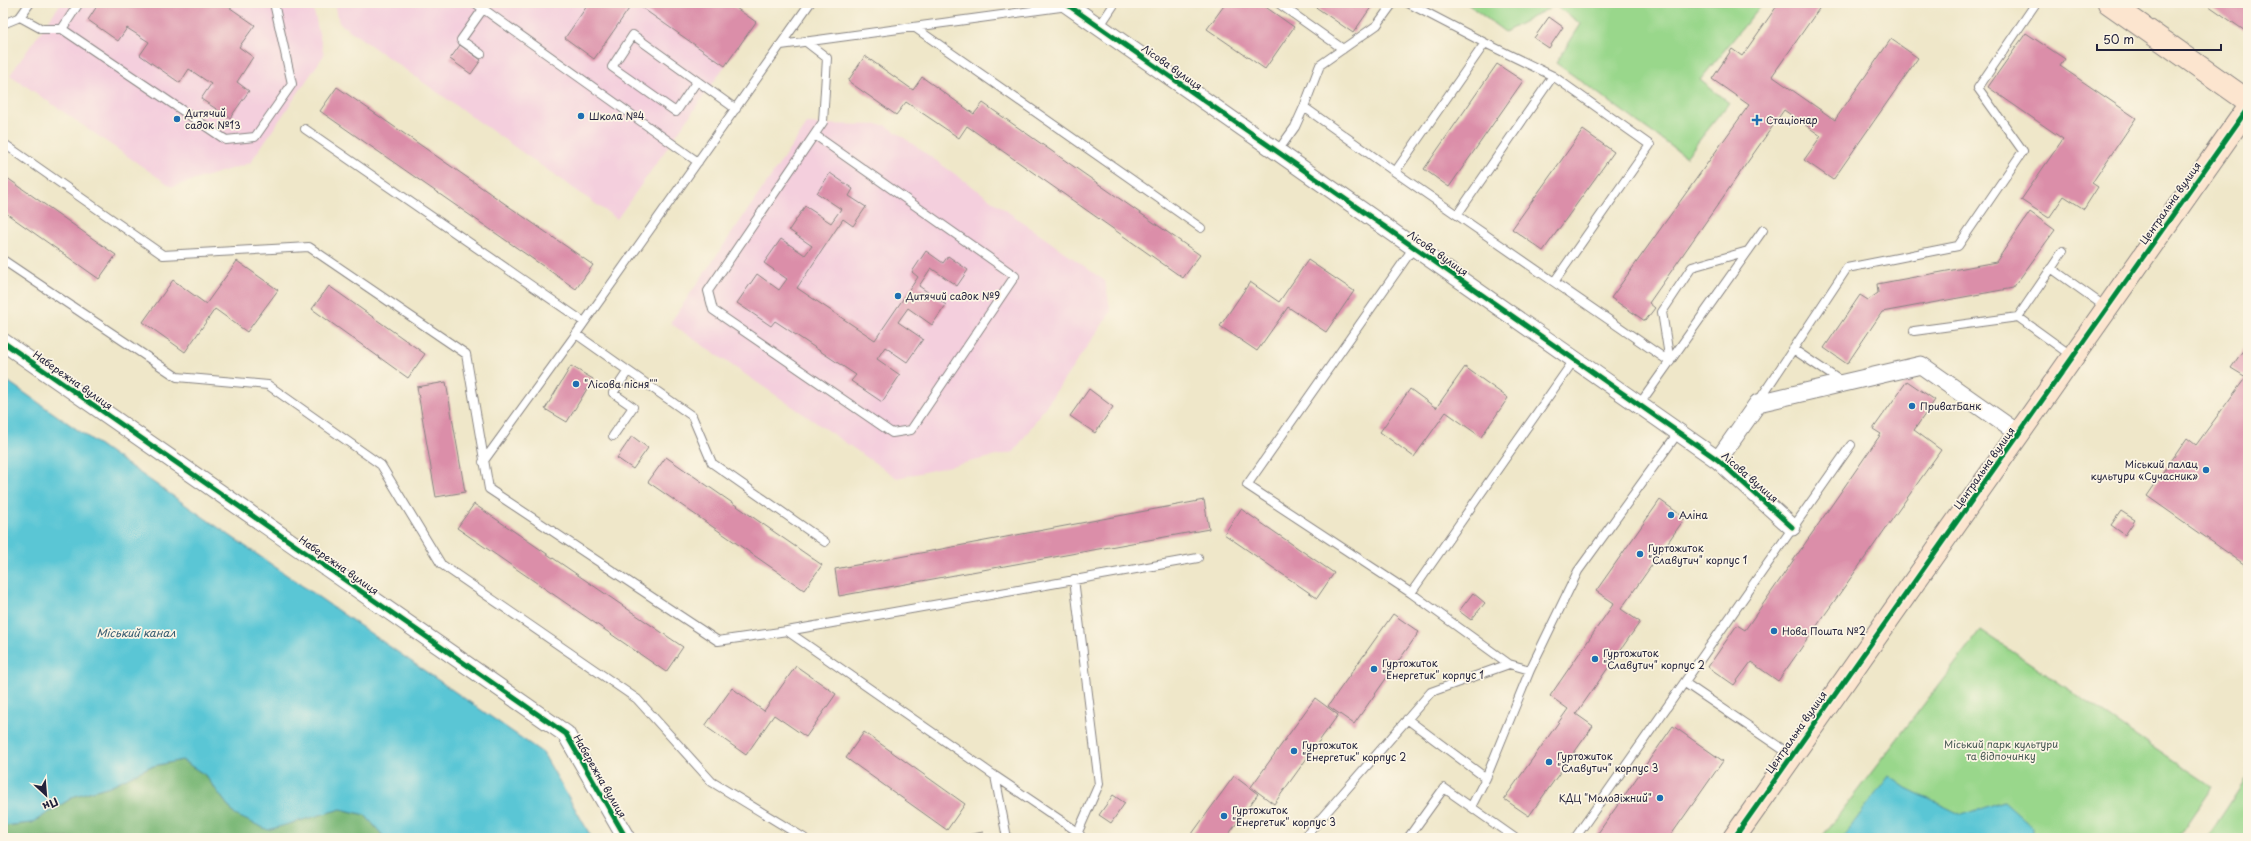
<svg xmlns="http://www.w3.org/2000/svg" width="2251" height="841" viewBox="0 0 2251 841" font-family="'Playpen Sans',sans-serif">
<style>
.built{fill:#f4cfdd}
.green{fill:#99d78b;stroke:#5e7c63}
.forest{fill:#7ab877;stroke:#4e6d59}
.water{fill:#5ac6d5;stroke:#3e7488}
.building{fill:#db8ea9}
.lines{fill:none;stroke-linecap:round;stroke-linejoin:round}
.lane-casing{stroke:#888482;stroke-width:10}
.street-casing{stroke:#888482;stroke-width:19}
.secondary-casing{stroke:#888482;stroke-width:24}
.lane{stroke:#fff;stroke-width:8}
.street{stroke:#fff;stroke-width:17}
.secondary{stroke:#fce5cf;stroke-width:22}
.cycleway-casing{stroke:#fcf5e5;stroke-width:8}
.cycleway{stroke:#00873e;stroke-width:5}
.poi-dot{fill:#1f6fb2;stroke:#fcf5e5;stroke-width:1.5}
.labels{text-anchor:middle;stroke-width:3.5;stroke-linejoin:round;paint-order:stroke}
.street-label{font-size:10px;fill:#22223b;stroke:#fcf5e5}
.poi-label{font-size:10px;fill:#22223b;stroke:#fcf5e5;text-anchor:start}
.park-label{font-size:10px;fill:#465853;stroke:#fcf5e5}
.water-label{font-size:11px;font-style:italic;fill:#365b71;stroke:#fcf5e5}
</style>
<rect width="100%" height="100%" fill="#fcf5e5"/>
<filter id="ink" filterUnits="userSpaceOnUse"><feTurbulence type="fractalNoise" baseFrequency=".025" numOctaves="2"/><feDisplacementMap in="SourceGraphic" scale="8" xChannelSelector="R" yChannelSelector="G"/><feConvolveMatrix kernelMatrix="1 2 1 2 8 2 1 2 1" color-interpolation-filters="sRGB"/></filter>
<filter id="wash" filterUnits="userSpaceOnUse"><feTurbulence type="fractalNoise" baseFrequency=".012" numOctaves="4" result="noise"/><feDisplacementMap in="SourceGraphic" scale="16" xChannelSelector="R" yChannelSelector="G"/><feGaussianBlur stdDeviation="0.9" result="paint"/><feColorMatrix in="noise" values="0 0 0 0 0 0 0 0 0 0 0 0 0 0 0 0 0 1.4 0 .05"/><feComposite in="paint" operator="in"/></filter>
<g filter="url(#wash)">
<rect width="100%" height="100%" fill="#efe7c9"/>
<path class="built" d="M61,3H312L324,55L250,163L172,187L10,75Z
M335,3H729L756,22L617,219L339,23Z
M807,124L886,125L1105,281L1111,312L1014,452L897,478L670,323Z"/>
<path class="green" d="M1466,3H1763L1700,80L1729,103L1686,157L1556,63L1581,24L1555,5L1505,32Z
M1981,630L2213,787L2178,838H1821Z
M2248,776V838H2207Z"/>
<path class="forest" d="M182,760L205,775L235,815L311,817L341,809L365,815L385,838H3V826L32,823L75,796L110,786L149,767Z"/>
<path class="water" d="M3,378L543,753L592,838H385L365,815L341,809L268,830L235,815L205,775L182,760L149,767L110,786L75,796L32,823L3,826Z
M1889,776L1906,788L1962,815L2004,801L2033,827V838H1842Z"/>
<g id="blocks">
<path class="building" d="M99,3H223L255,25L239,47L253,57L237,82L249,91L230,118L201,99L211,84L189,69L180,83L140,55L149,42L127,28L118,41L88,20Z
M589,3H633L594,59L565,38Z
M635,3H729L756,22L725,66Z
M1226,3H1260L1294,27L1265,69L1207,29Z
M1310,3H1374L1353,33Z
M1779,3H1823L1772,76L1835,120L1891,39L1918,58L1833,180L1804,160L1821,136L1784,110L1649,303L1655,308L1645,321L1611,298L1749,105L1712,79L1732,49L1742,56Z
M2205,3H2248V33Z
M1549,17L1563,27L1549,48L1534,38Z
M2026,33L2065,59L2060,66L2136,118L2092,183L2098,187L2084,209L2064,196L2049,218L2021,200L2063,139L1988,87Z
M460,45L481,60L471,74L450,59Z
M865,56L913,90L922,77L974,114L983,103L1200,255L1183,278L967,126L959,138L906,102L896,115L848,81Z
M1497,64L1523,81L1449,187L1424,169Z
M337,87L593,265L576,289L320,111Z
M1583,130L1614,152L1543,251L1512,229Z
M830,173L853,189L849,196L866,207L853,226L843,219L797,288L875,340L918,277L912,272L926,251L943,263L948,256L968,270L957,286L931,268L919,286L946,305L932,325L908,308L898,322L923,339L907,362L885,347L877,359L900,375L882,402L851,381L856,375L775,321L771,326L737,303L757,274L779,290L787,279L764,263L781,239L805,255L812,246L789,230L805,206L831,223L841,209L817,193Z
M3,175L116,255L99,279L3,211Z
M2030,212L2055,230L2013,288L1882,312L1847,364L1824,348L1860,295L1868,300L1878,293L1877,284L1996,262Z
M1308,260L1354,291L1326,332L1288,307L1257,351L1220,326L1250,282L1279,302Z
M237,261L278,290L247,332L215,309L185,352L143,322L173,280L206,304Z
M329,286L425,354L408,378L312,309Z
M2248,343V567L2147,496L2187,438L2196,445L2246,377L2231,368Z
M571,366L593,379L567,422L545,409Z
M1465,367L1508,398L1481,437L1446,412L1414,457L1380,432L1410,389L1436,408Z
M1907,381L1935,400L1914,430L1941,450L1778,681L1751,662L1734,685L1708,667L1737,625L1745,630L1881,434L1873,429Z
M446,382L465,492L436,497L417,387Z
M1089,389L1113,407L1095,433L1070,416Z
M632,436L648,448L633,469L617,458Z
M666,457L822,565L804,590L648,482Z
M1204,500L1209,529L839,596L835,569Z
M1660,500L1685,518L1621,609L1640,622L1576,714L1593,726L1529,816L1504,799L1568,709L1550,696L1614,603L1596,591Z
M474,504L683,647L666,672L457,528Z
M1241,509L1334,573L1317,598L1224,534Z
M2121,511L2135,520L2125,535L2111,525Z
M1473,593L1485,603L1471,620L1459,611Z
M1393,614L1419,632L1354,724L1328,706Z
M796,666L836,694L806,737L774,715L746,755L705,726L732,688L764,711Z
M1315,698L1338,715L1274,804L1251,787Z
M1673,726L1723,761L1669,838H1600L1596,836Z
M864,732L965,804L947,830L846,758Z
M1234,776L1258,794L1226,838H1189Z
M1113,795L1125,803L1111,823L1099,815Z
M983,832L984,838H957V837Z"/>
</g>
</g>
<g filter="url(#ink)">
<use href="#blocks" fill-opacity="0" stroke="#888482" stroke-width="1"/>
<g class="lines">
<defs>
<path id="lane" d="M475,3L698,162
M1278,3L1343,49
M1408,3L1485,43
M20,17L42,29H62L226,140L255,137L292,84L274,3
M3,24L20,17L30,3
M914,27L1201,228
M1099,27L1115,3
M62,29L79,3
M805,41L827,58L823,122L708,291L713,310L892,433L911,430L1015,276L815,135
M781,45L1068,6
M481,54L461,40L483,9
M697,81L676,112L612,67L633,35L736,109
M1304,107L1320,65L1377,25L1393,3
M305,129L584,322
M3,143L163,255L309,247L466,354L489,489L718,641L787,631L995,776L1007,838
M1277,152L1295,127L1304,107L1395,172
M1457,215L1395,172L1485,43L1553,76
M1414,247L1247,485L1411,593L1574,360
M3,260L177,377L268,385L381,465L441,564L637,699L712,782L804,838
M2051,268L2107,308
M1554,282L1650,145L1553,76L1457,215L1670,362L1662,312L1692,267L1748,251
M2018,317L2072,356
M1914,331L2018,317L2063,251
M576,334L692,416L712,463L825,542
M1793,349L1842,382
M1758,402L1847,268L1958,246L2023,151L1978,88L2036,3
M1639,405L1763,230
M613,436L633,407L613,393L628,371
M483,462L576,334L810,3
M1074,579L1099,784L1078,832
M1411,593L1509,664L1530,670L1578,571L1678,433
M787,631L1198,558
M1685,683L1791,755
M1407,719L1486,778
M995,776L1078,832L1082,838
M1471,807L1486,778L1530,670
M1304,838L1431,692L1509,664
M1408,838L1444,788L1515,838
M1575,838L1851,445"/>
<path id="street" d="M1065,3L1718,460L1792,527
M3,342L566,734L626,838
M1718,460L1758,403L1921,365L2019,434"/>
<path id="secondary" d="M2109,3L2248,101
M1734,838L2248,108"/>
</defs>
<use href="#lane" class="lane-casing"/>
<use href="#street" class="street-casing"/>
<use href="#secondary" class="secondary-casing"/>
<use href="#lane" class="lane"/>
<use href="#street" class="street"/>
<use href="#secondary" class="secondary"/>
<defs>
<path id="cycleway" d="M1065,3L1718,460L1792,527
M3,342L566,734L626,838
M1734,838L2248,108"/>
</defs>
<use href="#cycleway" class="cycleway-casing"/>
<use href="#cycleway" class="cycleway"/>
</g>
</g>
<g class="poi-dot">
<circle cx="581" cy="116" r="4"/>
<circle cx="177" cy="119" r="4"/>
<path d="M1755 114h4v4h4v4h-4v4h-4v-4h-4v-4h4z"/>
<circle cx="898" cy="296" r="4"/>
<circle cx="576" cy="384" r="4"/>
<circle cx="1912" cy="406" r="4"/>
<circle cx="2206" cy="470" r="4"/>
<circle cx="1671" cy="515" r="4"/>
<circle cx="1640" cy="554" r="4"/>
<circle cx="1774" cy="631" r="4"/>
<circle cx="1595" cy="659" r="4"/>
<circle cx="1374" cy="669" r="4"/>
<circle cx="1294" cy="751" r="4"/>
<circle cx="1549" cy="762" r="4"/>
<circle cx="1660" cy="798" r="4"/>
<circle cx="1224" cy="816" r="4"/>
</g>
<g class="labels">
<g class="street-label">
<text transform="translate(1172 67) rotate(35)" y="4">Лісова вулиця</text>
<text transform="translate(2170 203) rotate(-55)" y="4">Центральна вулиця</text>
<text transform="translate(1438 253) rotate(35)" y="4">Лісова вулиця</text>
<text transform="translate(73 380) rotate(35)" y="4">Набережна вулиця</text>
<text transform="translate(1984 468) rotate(-55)" y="4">Центральна вулиця</text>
<text transform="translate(1750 477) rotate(41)" y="4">Лісова вулиця</text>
<text transform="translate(339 565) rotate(35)" y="4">Набережна вулиця</text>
<text transform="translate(1796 732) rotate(-55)" y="4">Центральна вулиця</text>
<text transform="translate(600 776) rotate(60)" y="4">Набережна вулиця</text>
</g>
<g class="poi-label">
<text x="185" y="117">Дитячий<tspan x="185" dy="12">садок №13</tspan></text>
<text x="589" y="120">Школа №4</text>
<text x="1766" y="124">Стаціонар</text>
<text x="906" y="300">Дитячий садок №9</text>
<text x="584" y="388">"Лісова пісня""</text>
<text x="1920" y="410">ПриватБанк</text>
<text x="2198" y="468" text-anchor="end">Міський палац<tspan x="2198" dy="12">культури «Сучасник»</tspan></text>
<text x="1679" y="519">Аліна</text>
<text x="1648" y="552">Гуртожиток<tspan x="1648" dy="12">"Славутич" корпус 1</tspan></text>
<text x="1782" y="635">Нова Пошта №2</text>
<text x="1603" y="657">Гуртожиток<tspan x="1603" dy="12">"Славутич" корпус 2</tspan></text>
<text x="1382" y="667">Гуртожиток<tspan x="1382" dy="12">"Енергетик" корпус 1</tspan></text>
<text x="1302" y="749">Гуртожиток<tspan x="1302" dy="12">"Енергетик" корпус 2</tspan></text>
<text x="1557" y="760">Гуртожиток<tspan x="1557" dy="12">"Славутич" корпус 3</tspan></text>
<text x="1652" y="802" text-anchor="end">КДЦ "Молодіжний"</text>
<text x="1232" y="814">Гуртожиток<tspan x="1232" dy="12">"Енергетик" корпус 3</tspan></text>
</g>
<g class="park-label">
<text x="2001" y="748">Міський парк культури<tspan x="2001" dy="12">та відпочинку</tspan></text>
</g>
<g class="water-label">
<text x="136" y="637">Міський канал</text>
</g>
</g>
<rect width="2251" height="841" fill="none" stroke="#fcf5e5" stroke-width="16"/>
<g transform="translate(46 795) rotate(154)" stroke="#fcf5e5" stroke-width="3" paint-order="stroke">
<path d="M0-3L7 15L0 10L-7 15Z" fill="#22223b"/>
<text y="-6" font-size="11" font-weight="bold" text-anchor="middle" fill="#22223b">Пн</text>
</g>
<path d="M2097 44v6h124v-6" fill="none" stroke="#22223b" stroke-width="2"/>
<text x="2103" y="44" font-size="12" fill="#22223b" stroke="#fcf5e5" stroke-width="3" paint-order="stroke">50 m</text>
</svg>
